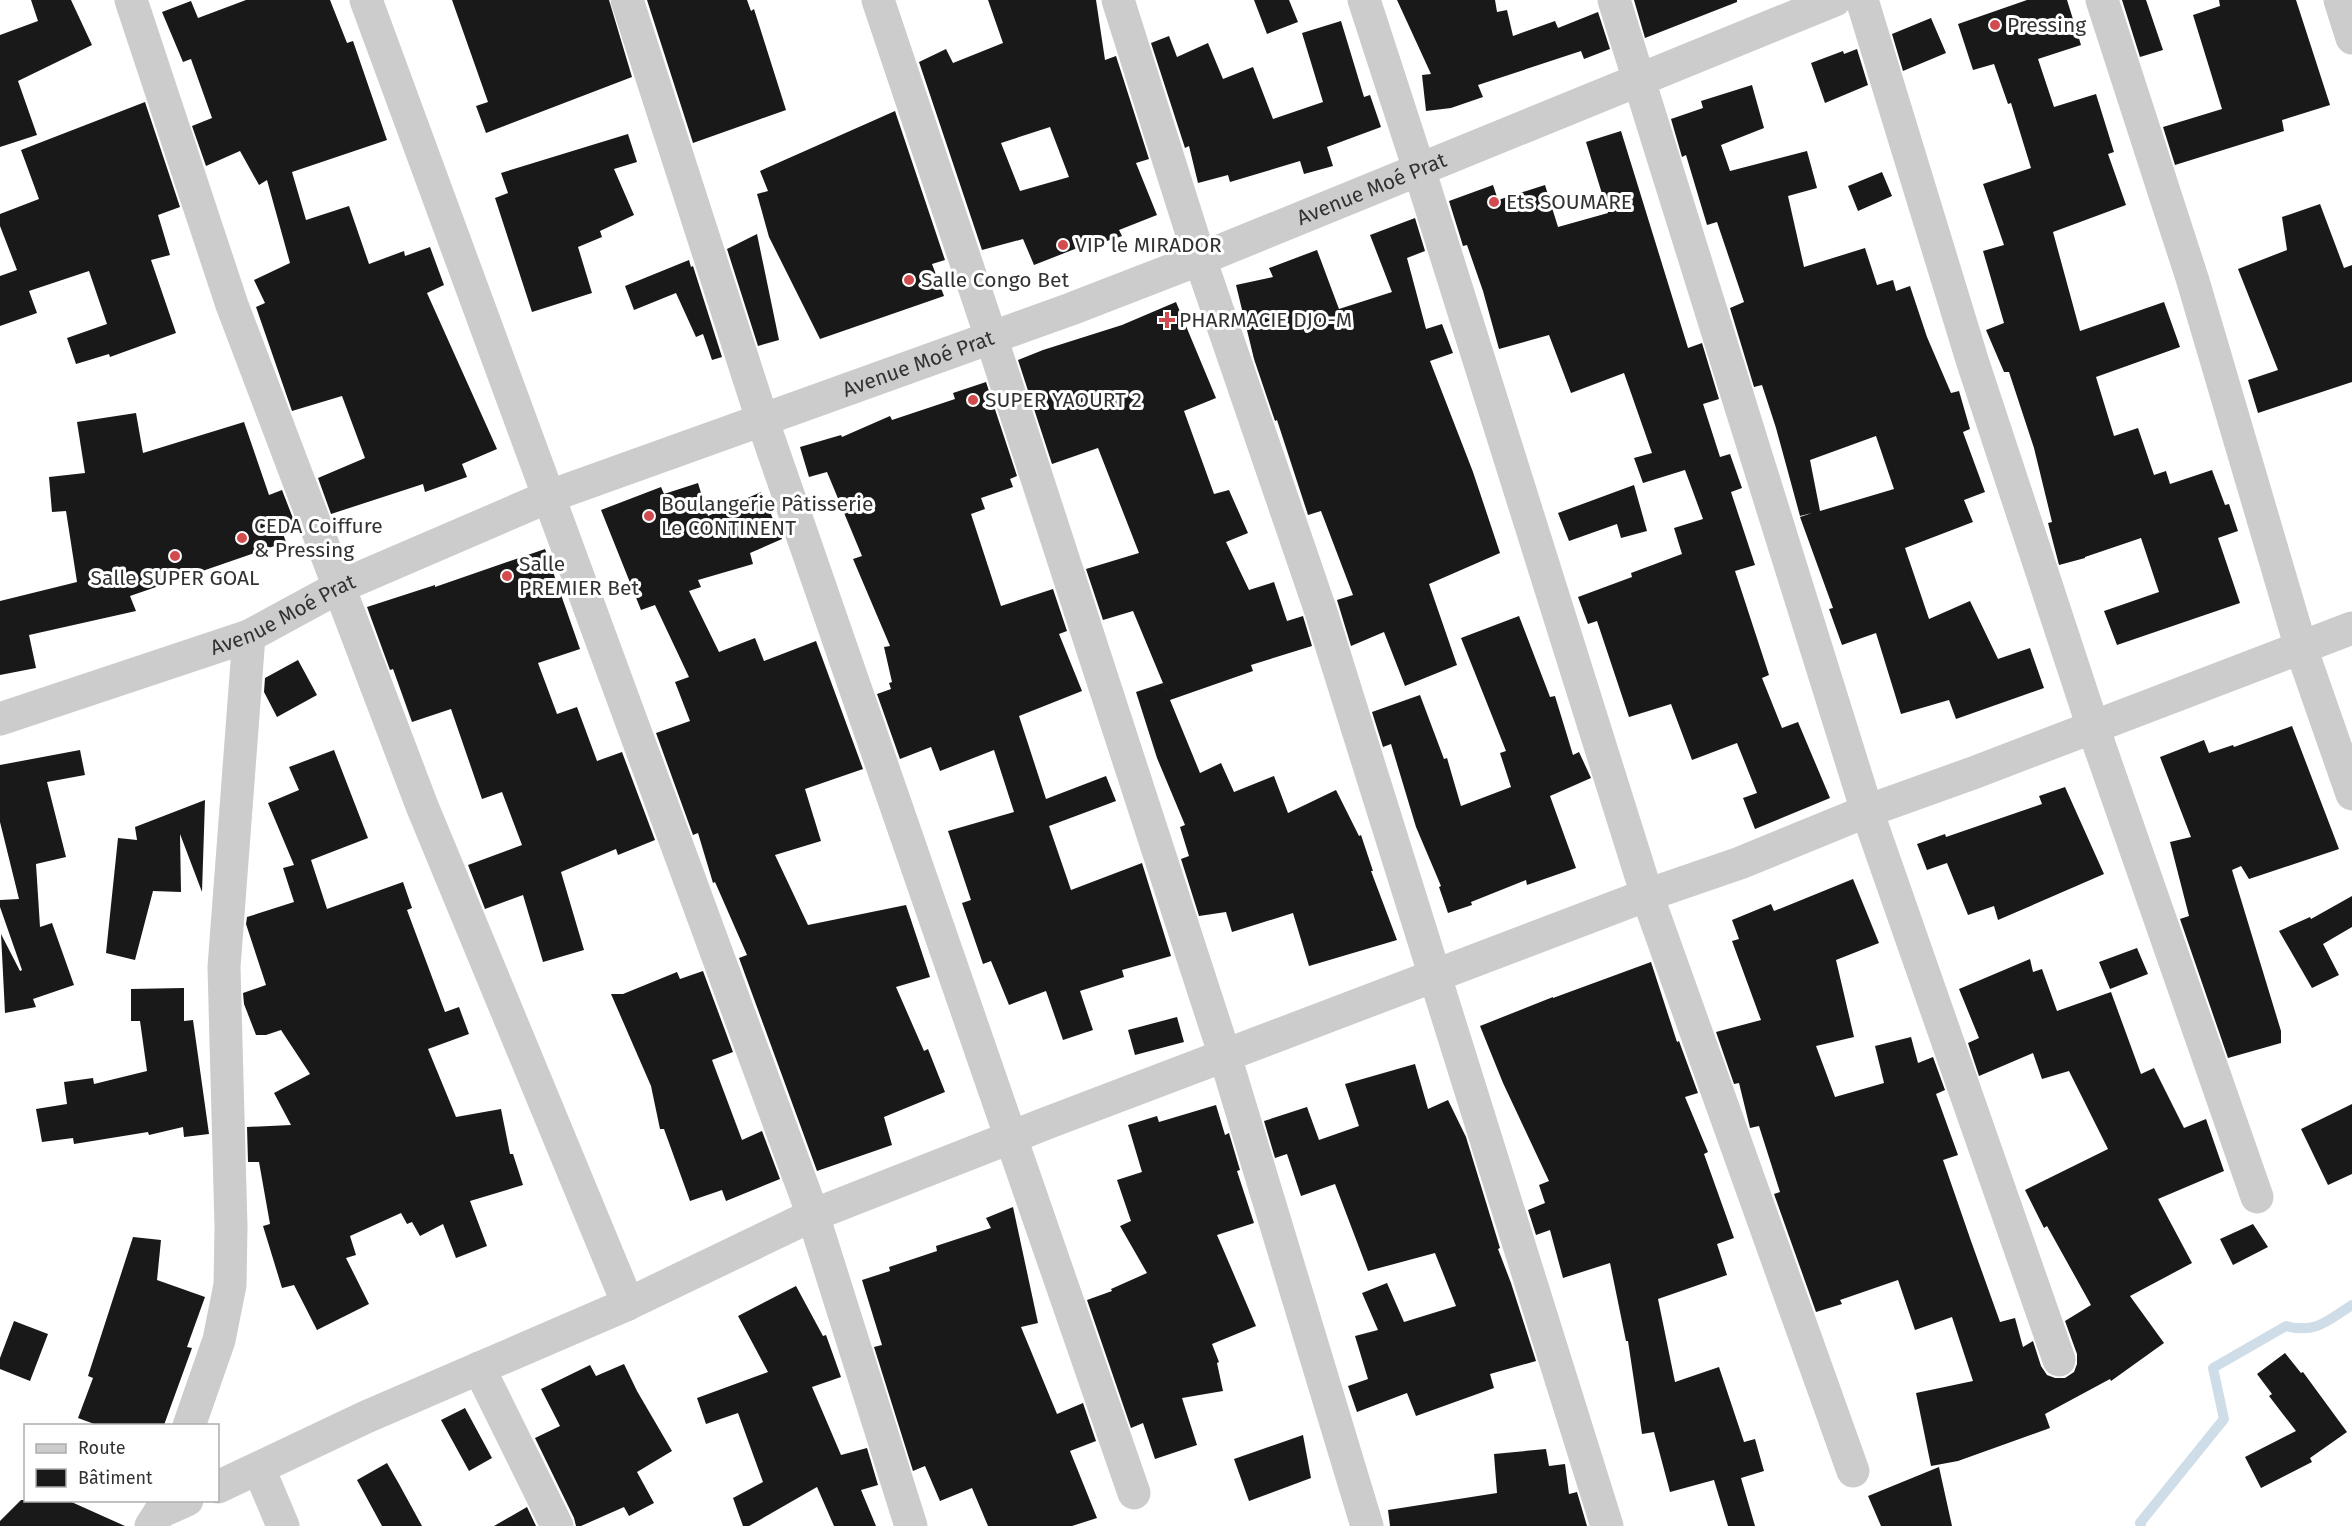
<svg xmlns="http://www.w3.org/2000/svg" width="2352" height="1526" viewBox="0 0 2352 1526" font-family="'Fira Sans',sans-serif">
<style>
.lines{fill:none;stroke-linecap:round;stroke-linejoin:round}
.stream{stroke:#cedde7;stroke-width:10}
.building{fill:#191919;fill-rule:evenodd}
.minor{stroke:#ccc;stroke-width:33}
.poi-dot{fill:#d14b4f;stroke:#fff;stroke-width:2}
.labels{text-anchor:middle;stroke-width:6;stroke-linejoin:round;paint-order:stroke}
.poi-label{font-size:21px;fill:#323232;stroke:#fff;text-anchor:start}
.street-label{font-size:21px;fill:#323232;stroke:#fff}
</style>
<rect width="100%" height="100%" fill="#fff"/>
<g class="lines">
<path class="stream" d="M2141,1526L2140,1523L2224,1419L2213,1368L2286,1326C2316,1334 2327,1321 2352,1305"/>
</g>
<path class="building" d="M31,0H71L92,45L18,81L37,135L0,147V35L38,21Z
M246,0H330L347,43L353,41L387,140L292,172L306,220L349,206L369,264L404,251L405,256L430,247L444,285L427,293L497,449L462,464L467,477L425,492L423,484L331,514L318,478L365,458L342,396L292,411L256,307L265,303L254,280L290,263L267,180L259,185L240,151L206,166L192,126L212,118L191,59L183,62L162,12L191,1L198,18Z
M452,0H609L632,77L486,133L476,106L488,102Z
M647,0H747L751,11L754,9L786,110L693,143Z
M988,0H1096L1105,60L1116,56L1149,159L1136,163L1157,215L1119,230L1122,236L1086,248L1085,245L1034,265L1023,239L982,250L919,62L946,49L953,63L1003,43ZM1050,127L1069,177L1020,191L1001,143Z
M1254,0H1289L1298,22L1267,34Z
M1397,0H1495L1497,12L1507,10L1513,36L1555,21L1558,28L1598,12L1610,49L1584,59L1581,51L1478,85L1483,97L1451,108L1426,111L1422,75L1431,74Z
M1634,0H1737V2L1645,38Z
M2027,0H2067L2081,45L2038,59L2054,107L2096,94L2114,152L2108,154L2126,205L2053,232L2080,331L2164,302L2180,347L2096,377L2114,436L2138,428L2154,475L2166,471L2170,484L2212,470L2225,505L2229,504L2238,531L2218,538L2240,603L2117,645L2104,611L2159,592L2141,538L2085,557V558L2059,565L2048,523L2052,522L2034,448L2009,372H2004L1986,330L2004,323L1983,251L2004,245L1983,184L2031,168L2011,103L2008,104L1994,64L1973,70L1958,24Z
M2122,0H2146L2163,50L2140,57Z
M2219,0H2296L2330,105L2282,120L2284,131L2175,165L2163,127L2222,109L2193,15L2220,6Z
M1931,18L1946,53L1903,71L1892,34Z
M1341,21L1364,97L1370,95L1381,127L1327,147L1333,166L1304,174L1300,161L1230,182L1228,175L1198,183L1189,146L1185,148L1151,43L1169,36L1177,57L1208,43L1223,79L1253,67L1273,119L1323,102L1302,33Z
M1857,49L1868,85L1825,103L1811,63L1843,51L1844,54Z
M1752,85L1764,128L1721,145L1730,171L1807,151L1817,188L1788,196L1804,267L1865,248L1877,285L1893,280L1896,291L1910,286L1927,337L1951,393L1959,391L1970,429L1963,432L1985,492L1964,500L1973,522L1905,548L1929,619L1970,601L1998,659L2030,648L2044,688L1956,719L1949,700L1901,714L1876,633L1842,645L1829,609L1833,608L1800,517L1812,513L1800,516L1776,428L1762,385L1754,387L1730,308L1744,302L1717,222L1707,225L1686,155L1682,157L1671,119L1703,108L1701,101ZM1876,436L1894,489L1820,511L1810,460Z
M145,102L180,207L158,215L170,255L151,260L176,333L110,357L109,354L76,364L67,338L107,324L89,271L29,291L37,313L0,326V276L17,270L0,226V214L39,199L21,150Z
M895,111L945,260L932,264L944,296L820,339L769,237L757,194L768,191L760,171Z
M1621,131L1688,348L1702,343L1719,399L1703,404L1720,457L1730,454L1742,488L1731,492L1755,565L1735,571L1769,675L1762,678L1782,728L1798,722L1830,798L1755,829L1743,798L1757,793L1737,743L1692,760L1671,704L1629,717L1597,621L1588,624L1578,597L1632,577L1631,573L1682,554L1674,528L1703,519L1685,470L1643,483L1634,458L1652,453L1624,373L1571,393L1549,335L1499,349L1483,291L1467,245L1463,246L1449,201L1493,185L1498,200L1545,185L1558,227L1608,213L1586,142Z
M628,134L637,162L614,169L634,215L600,231L602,237L578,247L592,293L532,312L495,198L508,193L501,173Z
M1882,172L1892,196L1858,211L1848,186Z
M2320,204L2344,268L2352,265V382L2258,413L2248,380L2278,370L2238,269L2287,250L2282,217Z
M1415,218L1425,251L1407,258L1426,329L1442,324L1453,353L1430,361L1473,472L1500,553L1429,584L1457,665L1405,686L1384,632L1351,646L1337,600L1353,595L1321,511L1308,515L1277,420L1275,421L1254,359L1236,285L1273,277L1269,268L1317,250L1339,309L1392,292L1370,235Z
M757,234L779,340L758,346L727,249Z
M689,260L691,267L693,266L722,357L712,360L703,334L696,337L676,293L634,310L625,286Z
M1176,302L1216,398L1184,411L1214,494L1229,490L1248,533L1226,542L1249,590L1274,582L1287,621L1303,616L1312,646L1251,665L1253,671L1170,700L1133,611L1103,620L1086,569L1139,553L1098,448L1052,464L1018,360L1043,350L1122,325Z
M986,382L1017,476L1010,479L1013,487L981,498L985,509L971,514L1001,606L1053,589L1067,631L1059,634L1082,691L1019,716L1046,799L1106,776L1116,801L1049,826L1071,890L1142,863L1171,956L1122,970L1124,977L1080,991L1093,1030L1063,1040L1046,991L1009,1005L991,961L983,964L962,903L971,900L948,831L1014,812L994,750L940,771L931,747L900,759L877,694L891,689L889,683L892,682L884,647L890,646L853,559L862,556L827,472L809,477L800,447L841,435L842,437L890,416L892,420L955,399L953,393Z
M136,413L143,453L244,422L269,495L282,490L296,526L282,531L286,542L130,596L136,611L29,635L36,668L0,675V601L77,582L66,511L52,512L49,477L85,473L77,422Z
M698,483L708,516L761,492L782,539L750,553L753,564L698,580L701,587L689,591L719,652L755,638L764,661L816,641L863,769L805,789L821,841L775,855L808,925L906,905L930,977L896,987L924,1051L928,1049L945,1092L884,1117L892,1145L817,1171L739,958L747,955L715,882L713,883L698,833L693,835L656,733L690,721L675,682L689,677L655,605L641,610L601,510L661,487L664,494Z
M1634,485L1647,531L1621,538L1617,524L1569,541L1558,513Z
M545,549L580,649L538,663L557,714L577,707L597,761L622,752L655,840L618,855L616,849L561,872L584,950L543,962L523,895L485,909L468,865L522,845L502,792L482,799L451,709L412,722L393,669L390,670L367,607L435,585V587Z
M1519,616L1550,697L1555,696L1573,755L1579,752L1591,778L1550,796L1576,868L1527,885L1526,880L1471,902L1472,905L1448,913L1439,887L1441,886L1416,827L1391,744L1383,747L1372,712L1420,695L1444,759L1447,758L1461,806L1511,787L1500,753L1506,751L1461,638Z
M298,660L317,695L277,717L264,692L265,678Z
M1163,683L1200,773L1221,763L1234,792L1274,776L1288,813L1336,790L1359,836L1361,835L1373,871H1371L1397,940L1309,966L1293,913L1232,932L1226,912L1199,916L1181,859L1189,856L1180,827L1185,825L1157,758L1136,692Z
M2292,726L2339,849L2249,879L2241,866L2232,870L2281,1031V1043L2228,1058L2180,919L2189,916L2170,842L2191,837L2160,757L2204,740L2209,753L2233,745L2234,747Z
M80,750L85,775L47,782L66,857L36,864L40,927L52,923L74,985L33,999L36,1007L5,1013L1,934L20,971L22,970L0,907V900L19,899L0,822V765Z
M334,750L368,838L311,860L327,909L403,882L412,908L407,910L445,1012L459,1007L469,1034L428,1049L456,1117L501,1109L510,1154H513L523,1185L470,1201L487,1246L456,1258L443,1224L420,1236L412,1222L407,1224L401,1213L350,1236L356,1255L346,1258L369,1304L317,1330L294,1285L282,1288L263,1226L270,1224L259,1162H248L247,1127L291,1125L274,1093L310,1074L281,1030L266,1035H256L244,1004L243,993L266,985L246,924L247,917L294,902L283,868L294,865L268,803L299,790L289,767Z
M2065,787L2104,874L1998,920L1994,906L1968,915L1947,863L1927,870L1917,844L1945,834L1946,837L2042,804L2039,796Z
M205,800L202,892L180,834L181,892L153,891L135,960L106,953L118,838L137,840L135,827Z
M1853,879L1879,943L1836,960L1854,1037L1816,1046L1835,1097L1884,1083L1875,1046L1911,1037L1918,1063L1933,1057L1945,1090L1936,1094L1958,1155L1943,1160L1971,1241L2000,1322L2015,1318L2023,1347L2033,1341L2041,1366L2047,1375L2055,1378H2065L2074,1372L2077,1364V1354L2065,1321L2091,1305L2047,1226L2044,1228L2025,1190L2108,1149L2069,1071L2042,1079L2033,1053L1979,1076L1968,1043L1979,1038L1959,989L2030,959L2033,972L2042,969L2057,1011L2111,992L2141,1074L2154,1068L2184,1128L2206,1119L2224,1171L2158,1199L2192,1263L2130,1296L2164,1343L2111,1381L2110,1379L2045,1414L2050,1428L1958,1461L1931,1466L1916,1393L1973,1381L1952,1317L1915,1330L1898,1280L1840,1300L1842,1304L1816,1312L1774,1194L1780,1192L1759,1126L1750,1128L1739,1083L1734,1084L1716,1032L1761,1020L1732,941L1739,939L1732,920L1771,904L1774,911Z
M2352,896V927L2323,944L2339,975L2312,988L2279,931L2310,917L2311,919Z
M2137,948L2148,974L2110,989L2099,962Z
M1651,962L1677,1042L1679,1041L1698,1093L1685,1097L1708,1152L1704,1154L1734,1238L1717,1244L1727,1275L1658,1299L1675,1382L1719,1367L1744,1442L1755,1439L1764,1471L1741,1478L1755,1526H1728L1714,1480L1670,1492L1654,1432L1642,1434L1628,1341H1626L1610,1263L1563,1278L1550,1230L1536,1235L1528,1210L1545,1203L1539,1185L1549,1181L1503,1083L1480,1026L1553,997V998Z
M703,971L733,1052L712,1060L742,1140L762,1131L780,1179L726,1201L722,1190L690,1201L664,1129H660L651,1086L611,994H623L677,972L680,979Z
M184,988V1021L193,1020L209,1134L184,1137L183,1127L149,1135L148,1132L74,1144L73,1138L42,1142L36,1109L67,1104L64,1082L93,1078L94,1084L147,1071L140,1021H131V989Z
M1177,1017L1184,1042L1135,1055L1128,1030Z
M1415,1064L1428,1109L1448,1100L1466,1137L1500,1248L1498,1249L1511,1283L1536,1361L1490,1374L1494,1388L1416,1416L1407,1393L1357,1412L1348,1386L1368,1379L1355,1336L1378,1330L1362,1293L1387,1283L1404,1322L1456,1306L1435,1253L1368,1271L1335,1184L1301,1196L1287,1154L1275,1158L1264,1121L1307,1107L1319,1140L1359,1126L1345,1084Z
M2352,1104V1174L2328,1185L2301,1129Z
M1216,1105L1225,1135L1229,1133L1240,1170L1237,1171L1254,1223L1217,1235L1256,1326L1212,1344L1219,1362L1217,1363L1223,1391L1182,1398L1197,1445L1155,1459L1143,1423L1131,1428L1087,1300L1112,1291L1111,1289L1147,1273L1120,1226L1131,1221L1117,1180L1142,1172L1128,1125L1157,1116L1159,1122Z
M1013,1207L1038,1323L1021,1327L1057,1414L1083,1403L1096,1441L1070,1451L1097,1518L1072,1526H988L972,1488L940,1501L925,1466L913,1471L874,1347L882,1345L862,1280L890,1271L889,1267L937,1251L936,1246L991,1228L986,1218Z
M2253,1224L2268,1247L2233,1265L2220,1239Z
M133,1237L161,1240L157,1280L205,1297L187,1347L192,1348L164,1425H97L78,1418L93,1378L88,1376Z
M796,1286L823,1336L826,1335L841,1377L812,1387L841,1455L867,1448L878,1485L861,1490L876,1526H834L817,1487L749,1526H743L733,1498L763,1482L738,1413L706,1424L697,1398L768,1372L738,1316Z
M14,1321L48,1334L30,1381L0,1369V1358Z
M2285,1353L2301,1373L2303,1372L2347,1432L2310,1458L2312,1462L2261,1488L2245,1457L2296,1431L2269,1396L2272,1394L2257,1374Z
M624,1364L637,1391L672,1451L637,1472L654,1503L629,1516L624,1507L581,1526H576L574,1518L535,1438L560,1426L541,1389L590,1365L596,1376Z
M465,1408L492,1458L469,1471L441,1420Z
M1303,1435L1311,1478L1249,1501L1234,1459Z
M1546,1449L1549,1466L1565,1464L1569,1494L1577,1492L1587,1526H1390L1388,1510L1497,1493L1494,1454Z
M387,1463L399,1484L422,1526H382L357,1480Z
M1939,1467L1952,1526H1881L1868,1496Z
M21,1500H67L125,1526H0V1521Z
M527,1507L536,1526H494Z"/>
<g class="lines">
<g class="minor">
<path d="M131,0L232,305L422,806L628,1304"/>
<path d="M366,0L813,1215L911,1526"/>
<path d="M627,0L762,419L1134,1493"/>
<path d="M878,0L991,337L1225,1056L1367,1526"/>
<path d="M1118,0L1200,259L1321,612L1607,1526"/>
<path d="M1364,0L1419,169L1647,895L1853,1471"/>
<path d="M1614,0L1867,811L2059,1360"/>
<path d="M1862,0L1973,363L2093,727L2257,1197"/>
<path d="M2102,0L2193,281L2301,648L2352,794"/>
<path d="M2340,0L2352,38"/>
<path id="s1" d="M0,719L249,636L341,586L550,496L1071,309L1200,259L1835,0"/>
<path d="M479,1368L557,1526"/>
<path d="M189,1426L219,1340L230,1285L231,1227L224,967L249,636"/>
<path d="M259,1469L283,1526"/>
<path d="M218,1487L366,1417L628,1304L813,1215L1047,1123L1647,895L1740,863L1867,811L1973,773L2352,628"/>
<path d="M151,1526L160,1512L187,1500"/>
</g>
</g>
<g class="poi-dot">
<circle cx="1995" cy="25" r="6"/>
<circle cx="1494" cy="202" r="6"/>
<circle cx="1063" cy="245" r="6"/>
<circle cx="909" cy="280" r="6"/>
<path d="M1164 311h6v6h6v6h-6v6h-6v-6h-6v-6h6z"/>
<circle cx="973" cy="400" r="6"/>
<circle cx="649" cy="516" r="6"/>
<circle cx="242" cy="538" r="6"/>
<circle cx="175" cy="556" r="6"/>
<circle cx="507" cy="576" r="6"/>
</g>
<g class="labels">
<g class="poi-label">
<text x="2007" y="32">Pressing</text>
<text x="1506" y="209">Ets SOUMARE</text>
<text x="1075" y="252">VIP le MIRADOR</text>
<text x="921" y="287">Salle Congo Bet</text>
<text x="1179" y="327">PHARMACIE DJO-M</text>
<text x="985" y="407">SUPER YAOURT 2</text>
<text x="661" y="511">Boulangerie Pâtisserie<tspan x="661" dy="24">Le CONTINENT</tspan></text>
<text x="254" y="533">CEDA Coiffure<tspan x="254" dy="24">&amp; Pressing</tspan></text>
<text x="519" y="571">Salle<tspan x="519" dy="24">PREMIER Bet</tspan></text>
<text x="175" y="585" text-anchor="middle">Salle SUPER GOAL</text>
</g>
<g class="street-label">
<text dy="7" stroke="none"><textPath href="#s1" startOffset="1472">Avenue Moé Prat</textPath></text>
<text dy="7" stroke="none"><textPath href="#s1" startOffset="986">Avenue Moé Prat</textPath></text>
<text dy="7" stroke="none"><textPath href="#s1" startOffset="302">Avenue Moé Prat</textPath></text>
</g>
</g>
<rect x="24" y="1424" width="195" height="78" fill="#ffffff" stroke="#adadad" stroke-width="1.5"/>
<rect x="36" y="1444" width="30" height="9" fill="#cccccc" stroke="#adadad" stroke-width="1.5"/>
<text x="78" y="1454" font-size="18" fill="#323232">Route</text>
<rect x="36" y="1469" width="30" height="18" fill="#191919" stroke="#adadad" stroke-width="1.5"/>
<text x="78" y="1484" font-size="18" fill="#323232">Bâtiment</text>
</svg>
